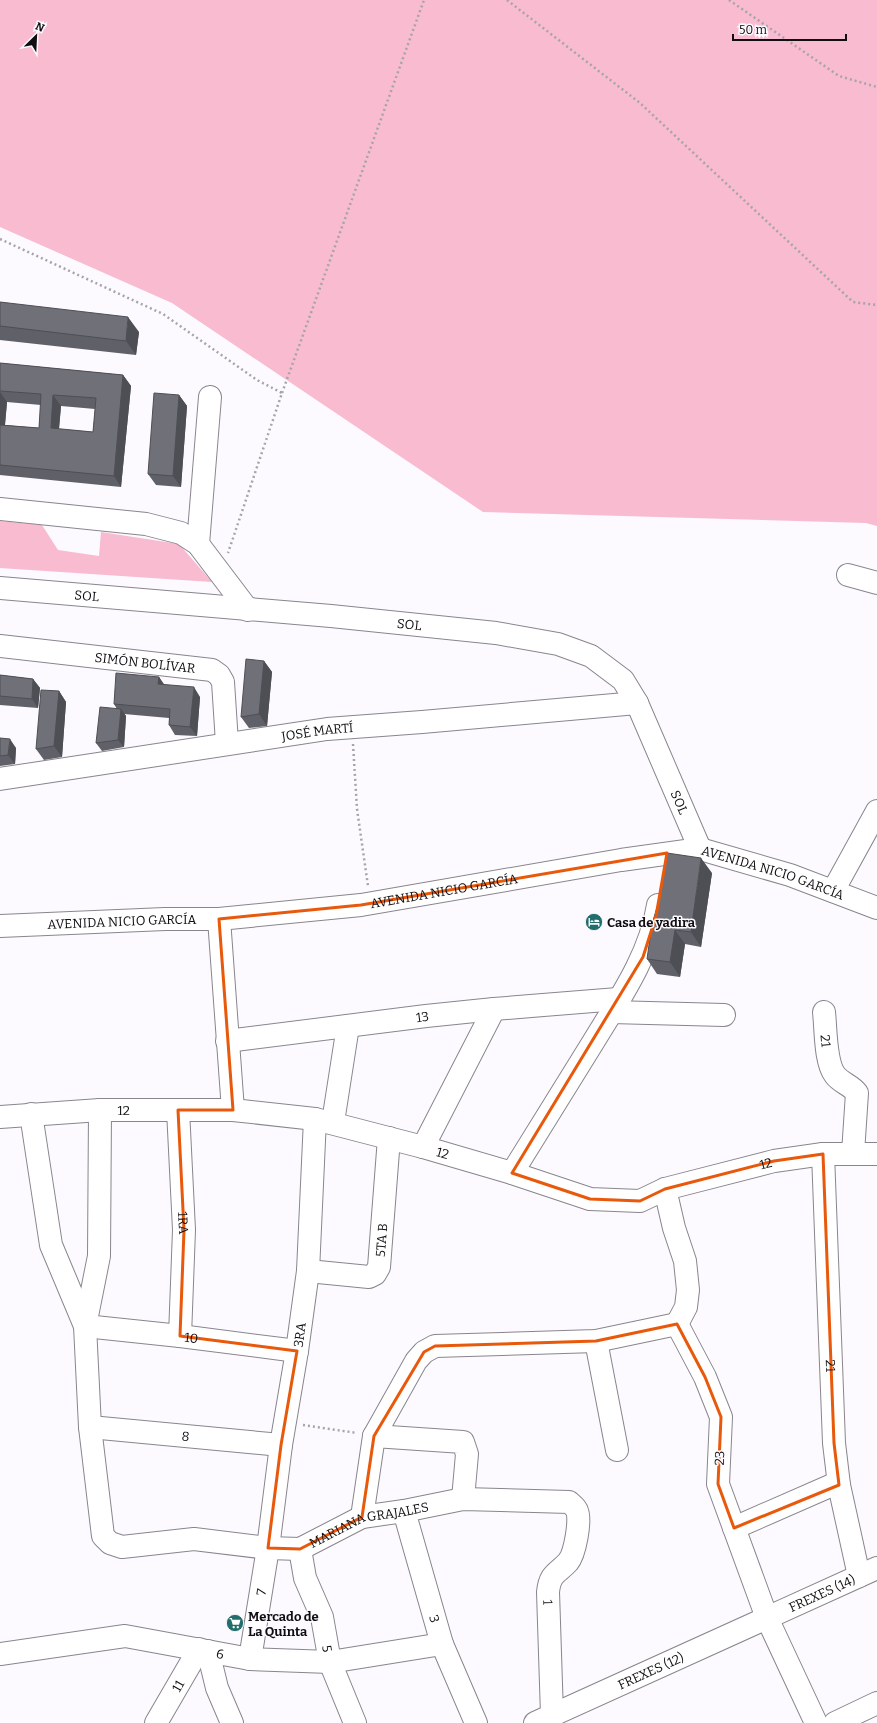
<svg xmlns="http://www.w3.org/2000/svg" width="877" height="1723" viewBox="0 0 877 1723" font-family="Bitter,serif">
<style>
.green{fill:#f8bbcf}
.lines{fill:none;stroke-linecap:round;stroke-linejoin:round}
.minor-casing{stroke:#8a858d;stroke-width:24}
.major-casing{stroke:#8a858d;stroke-width:24}
.path{stroke:#a7a4a9;stroke-width:2.5;stroke-dasharray:2 3;stroke-linecap:butt}
.minor{stroke:#fff;stroke-width:22}
.major{stroke:#fff;stroke-width:22}
.wall{fill:#606068;fill-rule:evenodd}
.shaded-wall{fill:#4e4e55}
.building{fill:#707079;stroke:#4e4e55;fill-rule:evenodd}
.marked{fill:none;stroke:#e8590c;stroke-width:3;stroke-linejoin:round}
.labels{text-anchor:middle;stroke-width:3;stroke-linejoin:round;paint-order:stroke}
.street-label{font-size:13px;fill:#100e11;stroke:#fcf9ff}
.poi-label{font-size:13px;font-weight:bold;fill:#100e11;stroke:#fcf9ff;text-anchor:start}
</style>
<rect width="100%" height="100%" fill="#fcf9ff"/>
<path class="green" d="M0,0H877V526L866,523L483,512L172,303L0,227Z
M0,521L42,525L58,550L99,556L101,532L179,544L212,582L0,568Z"/>
<g class="lines">
<defs>
<g id="minor">
<path d="M0,509L146,524L181,533L198,544L248,610"/>
<path d="M198,544L210,397"/>
<path d="M848,575L877,583"/>
<path id="s1" d="M0,588L331,616L496,633L558,644L591,656L623,680L637,703L700,849"/>
<path id="s2" d="M0,646L212,670L219,675L223,682L227,743"/>
<path id="s3" d="M0,779L327,729L422,722L637,703"/>
<path d="M833,891L877,811"/>
<path d="M219,919L233,1110"/>
<path id="s4" d="M0,926L165,919H219L361,905L621,860L700,849L790,875L877,908"/>
<path d="M611,1012L724,1015"/>
<path id="s5" d="M824,1012C826,1030 825,1062 835,1075C841,1083 851,1085 857,1093L853,1153"/>
<path id="s6" d="M227,1041L426,1016L494,1009L618,999"/>
<path id="s7" d="M100,1110L99,1256L85,1326L90,1427L103,1536L110,1543L122,1547L194,1539L268,1548L300,1549L362,1517L404,1511L463,1499L569,1502C571,1504 576,1507 577,1511C581,1520 575,1554 568,1562C557,1574 550,1573 548,1592L552,1715"/>
<path id="s8" d="M178,1110L184,1230L180,1336"/>
<path d="M31,1114L51,1245L85,1326"/>
<path id="s9" d="M0,1117L100,1110H233L315,1119L423,1147L512,1173L590,1199L640,1201L665,1189L774,1161L823,1154H877"/>
<path d="M333,1122L348,1026"/>
<path d="M423,1147L494,1009"/>
<path id="s10" d="M823,1154L834,1443L839,1485L859,1576"/>
<path d="M512,1173C539,1130 565,1087 592,1044C618,1001 650,956 658,905"/>
<path d="M665,1189L674,1228L685,1261L688,1290L686,1307L677,1324"/>
<path id="s11" d="M308,1271L369,1277L375,1274L379,1267L389,1138"/>
<path d="M677,1324L705,1377L721,1417L718,1484L767,1618L816,1723"/>
<path id="s12" d="M85,1326L180,1336L297,1351"/>
<path d="M596,1341L617,1450"/>
<path id="s13" d="M90,1427L281,1445"/>
<path d="M374,1436L463,1442L467,1454L463,1499"/>
<path id="s14" d="M404,1511L442,1644L476,1723"/>
<path d="M362,1517L374,1436L416,1361L424,1352L435,1346L596,1341L677,1324"/>
<path d="M734,1528L830,1486L839,1485"/>
<path id="s15" d="M300,1549L305,1578L322,1617L330,1662L355,1723"/>
<path d="M208,1651L217,1688L232,1723"/>
<path id="s16" d="M0,1654L125,1636L250,1659L330,1662L442,1644"/>
<path id="s17" d="M250,1659L268,1548L281,1445L297,1351L308,1271L315,1119"/>
<path id="s18" d="M156,1723L199,1649"/>
<path d="M835,1723L877,1703"/>
</g>
<g id="major">
<path id="s19" d="M535,1723L877,1568"/>
</g>
</defs>
<use href="#minor" class="minor-casing"/>
<use href="#major" class="major-casing"/>
<path class="path" d="M507,0L640,103L853,302L877,305
M729,0L839,76L877,87
M0,239L163,314L257,380L282,393L228,553
M282,393L424,0
M353,744L357,809L368,886
M303,1425L357,1433"/>
<use href="#minor" class="minor"/>
<use href="#major" class="major"/>
</g>
<path class="wall" d="M0,302L139,332L136,355L0,340Z
M0,363L123,375L131,386L121,487L0,475ZM7,402L41,405L39,428L5,425ZM61,406L95,409L93,432L59,429Z
M179,395L187,406L181,487L156,485L148,474Z
M264,661L272,672L267,726L249,728L241,717Z
M0,675L33,679L40,688L38,708L0,705Z
M159,677L164,684L200,697L197,736L175,735L169,725V718L124,714L126,716L124,747L102,751L96,743L117,709L114,704Z
M59,691L66,702L62,757L44,760L36,749Z
M0,738L16,748L15,764L0,766Z
M712,873L701,947L685,944L680,977L657,974L647,959Z"/>
<path class="shaded-wall" d="M128,317L139,332L136,355L126,341Z
M123,375L131,386L121,487L114,476Z
M0,392L7,402L4,435L0,429Z
M53,395L61,406L58,439L51,428Z
M179,395L187,406L181,487L173,476Z
M264,661L272,672L267,726L259,714Z
M159,677L165,687L158,684Z
M33,679L40,688L38,708L32,699Z
M194,687L200,697L197,736L190,727Z
M59,691L66,702L62,757L54,746Z
M121,709L126,716L124,747L118,740Z
M10,739L16,748L15,764L8,755Z
M701,858L712,873L701,947L691,932Z
M675,930L685,944L680,977L670,962Z"/>
<path class="building" d="M0,302L128,317L126,341L0,326Z
M0,363L123,375L114,476L0,465V425L39,428L41,394L0,391ZM53,395L96,398L93,432L51,428Z
M154,393L179,395L173,476L148,474Z
M246,659L264,661L259,714L241,717Z
M116,673L159,677L158,684L194,687L190,727L169,725L170,709L114,704Z
M0,675L33,679L32,699L0,696Z
M41,690L59,691L54,746L36,749Z
M100,707L121,709L118,740L96,743Z
M0,738L10,739L8,755L0,756Z
M667,853L701,858L691,932L675,930L670,962L647,959L652,924L658,904Z"/>
<path class="marked" d="M667,853L656,916L643,957L512,1173L590,1199L640,1201L665,1189L774,1161L823,1154L834,1443L839,1485L734,1528L718,1484L721,1417L705,1377L677,1324L596,1341L435,1346L424,1352L374,1436L362,1517L300,1549L268,1548L281,1445L297,1351L180,1336L184,1230L178,1110H233L219,919L361,905Z"/>
<defs>
<symbol id="hotel-disc" viewBox="-11 -11 22 22"><circle r="9.5" fill="#226e6c" stroke="#fcf9ff"/><path d="M-6-4.5h1.5V1H6V5H4.5V3h-9V5H-6ZM-4 0a1.8 1.8 0 1 1 3.6 0ZM.5 0V-2.5h3Q6-2.5 6 0Z" fill="#fff"/></symbol>
<symbol id="supermarket-disc" viewBox="-11 -11 22 22"><circle r="9.5" fill="#226e6c" stroke="#fcf9ff"/><path d="M-6-5.5h2.5l.6 2H6L4.5 2H-2.5L-4.4-4H-6ZM-1.5 3.2a1.3 1.3 0 1 0 .1 0ZM3 3.2a1.3 1.3 0 1 0 .1 0Z" fill="#fff"/></symbol>
</defs>
<g fill-rule="evenodd">
<use href="#hotel-disc" x="584" y="912" width="20" height="20"/>
<use href="#supermarket-disc" x="225" y="1613" width="20" height="20"/>
</g>
<g class="labels">
<g class="street-label">
<text dy="5" stroke="none"><textPath href="#s1" startOffset="87">SOL</textPath></text>
<text dy="5" stroke="none"><textPath href="#s1" startOffset="411">SOL</textPath></text>
<text dy="5" stroke="none"><textPath href="#s2" startOffset="146">SIMÓN BOLÍVAR</textPath></text>
<text dy="5" stroke="none"><textPath href="#s3" startOffset="321">JOSÉ MARTÍ</textPath></text>
<text dy="5" stroke="none"><textPath href="#s1" startOffset="771">SOL</textPath></text>
<text dy="5" stroke="none"><textPath href="#s4" startOffset="782">AVENIDA NICIO GARCÍA</textPath></text>
<text dy="5" stroke="none"><textPath href="#s4" startOffset="446">AVENIDA NICIO GARCÍA</textPath></text>
<text dy="5" stroke="none"><textPath href="#s4" startOffset="122">AVENIDA NICIO GARCÍA</textPath></text>
<text dy="5" stroke="none"><textPath href="#s6" startOffset="197">13</textPath></text>
<text dy="5" stroke="none"><textPath href="#s5" startOffset="29">21</textPath></text>
<text dy="5" stroke="none"><textPath href="#s9" startOffset="124">12</textPath></text>
<text dy="5" stroke="none"><textPath href="#s9" startOffset="448">12</textPath></text>
<text dy="5" stroke="none"><textPath href="#s9" startOffset="784">12</textPath></text>
<text dy="5" stroke="none"><textPath href="#s8" startOffset="113">1RA</textPath></text>
<text dy="5" stroke="none"><textPath href="#s11" startOffset="103">5TA B</textPath></text>
<text dy="5" stroke="none"><textPath href="#s17" startOffset="328">3RA</textPath></text>
<text dy="5" stroke="none"><textPath href="#s12" startOffset="107">10</textPath></text>
<text dy="5" stroke="none"><textPath href="#s10" startOffset="212">21</textPath></text>
<text dy="5" stroke="none"><textPath href="#s13" startOffset="96">8</textPath></text>
<text transform="translate(719 1458) rotate(-88)" y="5">23</text>
<text dy="5" stroke="none"><textPath href="#s7" startOffset="704">MARIANA GRAJALES</textPath></text>
<text dy="5" stroke="none"><textPath href="#s17" startOffset="68">7</textPath></text>
<text dy="5" stroke="none"><textPath href="#s19" startOffset="315">FREXES (14)</textPath></text>
<text dy="5" stroke="none"><textPath href="#s7" startOffset="1021">1</textPath></text>
<text dy="5" stroke="none"><textPath href="#s14" startOffset="112">3</textPath></text>
<text dy="5" stroke="none"><textPath href="#s15" startOffset="104">5</textPath></text>
<text dy="5" stroke="none"><textPath href="#s16" startOffset="223">6</textPath></text>
<text dy="5" stroke="none"><textPath href="#s19" startOffset="127">FREXES (12)</textPath></text>
<text dy="5" stroke="none"><textPath href="#s18" startOffset="43">11</textPath></text>
</g>
<g class="poi-label">
<text x="607" y="927">Casa de yadira</text>
<text x="248" y="1621">Mercado de<tspan x="248" dy="15">La Quinta</tspan></text>
</g>
</g>
<g transform="translate(36 36) rotate(24)" stroke="#fcf9ff" stroke-width="3" paint-order="stroke">
<path d="M0-3L7 15L0 10L-7 15Z" fill="#100e11"/>
<text y="-6" font-size="11" font-weight="bold" text-anchor="middle" fill="#100e11">N</text>
</g>
<path d="M733 34v6h113v-6" fill="none" stroke="#100e11" stroke-width="2"/>
<text x="739" y="34" font-size="12" fill="#100e11" stroke="#fcf9ff" stroke-width="3" paint-order="stroke">50 m</text>
</svg>
